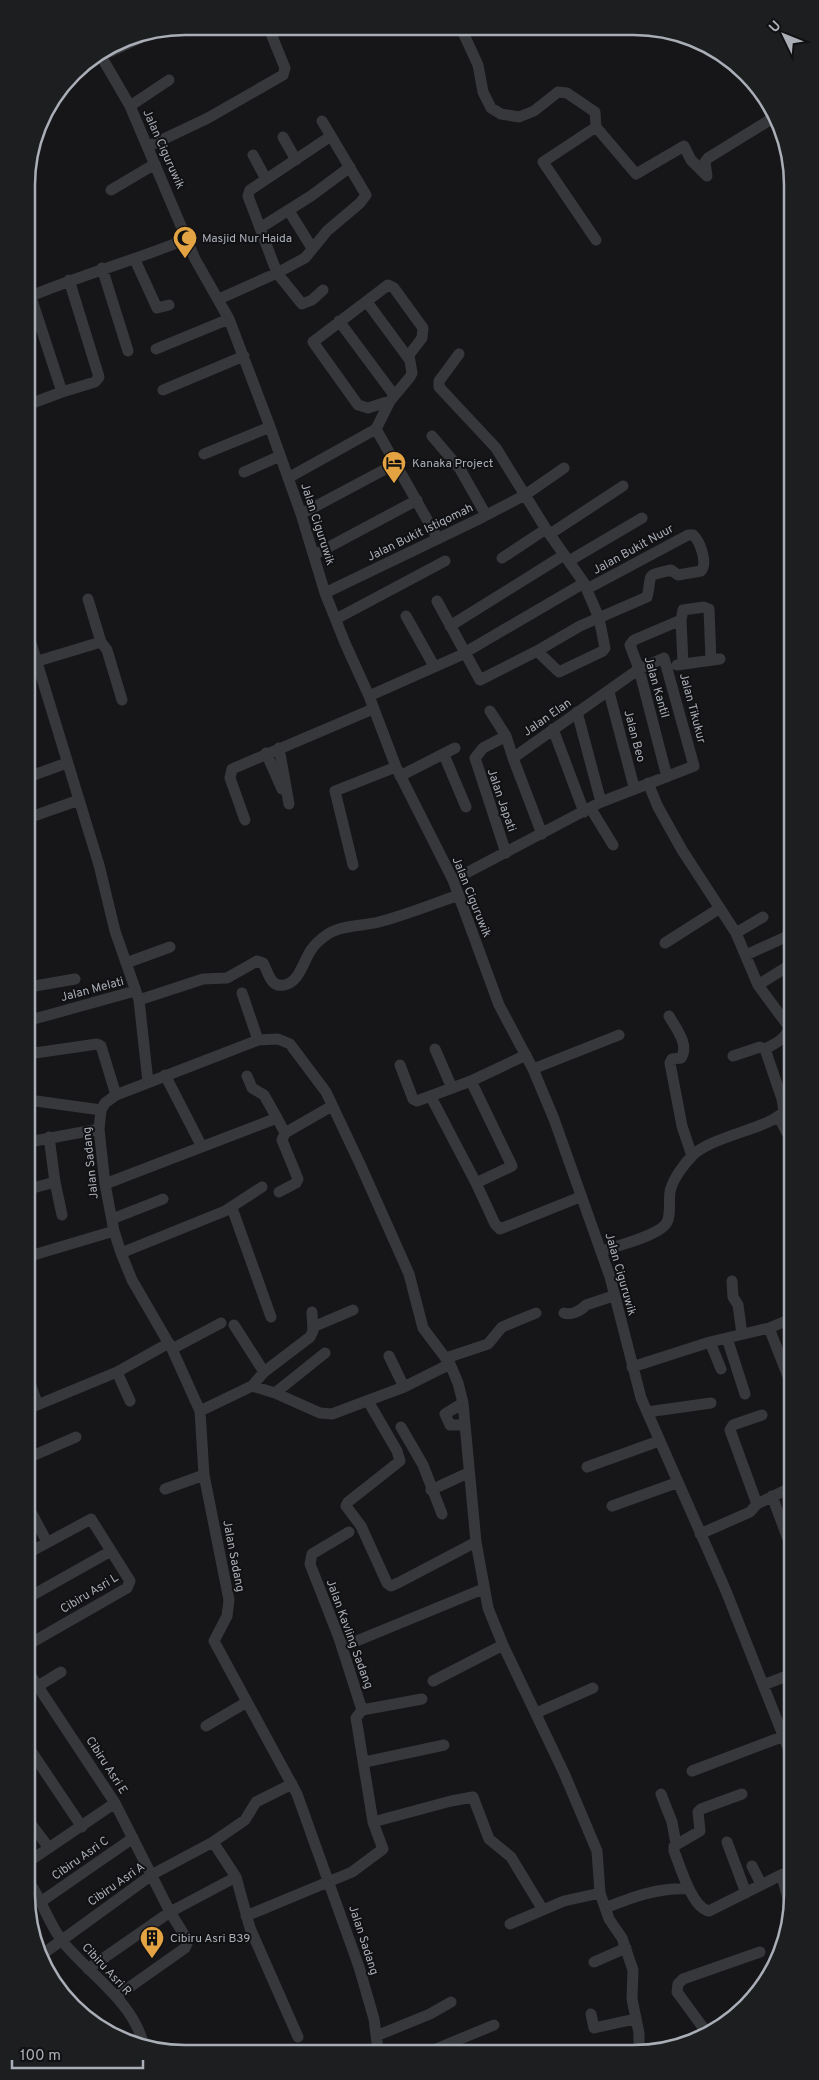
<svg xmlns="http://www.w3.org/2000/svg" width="819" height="2080" viewBox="0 0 819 2080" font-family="Overpass,sans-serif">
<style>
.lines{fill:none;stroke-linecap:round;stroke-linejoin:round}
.minor{stroke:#37383c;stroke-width:11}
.labels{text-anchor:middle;stroke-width:4;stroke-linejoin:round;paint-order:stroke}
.street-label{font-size:12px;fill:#a9aeb7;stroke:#111113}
.poi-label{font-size:12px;fill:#a9aeb7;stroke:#111113;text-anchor:start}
.rim{fill:none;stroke:#a9aeb7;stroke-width:2.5}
</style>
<rect width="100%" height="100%" fill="#161618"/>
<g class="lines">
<path class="minor" d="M461,28L478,65L483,92L491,108L501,114L519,117L534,111L558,92L567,93L595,112L596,127L636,174L684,146L691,160L707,176L705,162L708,158L773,118
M101,56L130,106L195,259L229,319L270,427L301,514L325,593L345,643L369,696L396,767L453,880L499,1005L533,1069L554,1119L610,1277L641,1398L726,1591L792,1758
M83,64L151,33
M130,106L169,80
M322,121L331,136
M283,137L296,160
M149,146L208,118L283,75L285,68L272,36L274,31L282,27
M253,155L266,179
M111,190L155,164
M289,211L312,248
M260,228L311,196L350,167
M596,240L543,162L596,127
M135,260L157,308L169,305
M102,268L128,351
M27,285L62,392L27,405
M31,296C82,275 135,260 187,239
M219,299L277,273L248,196L250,190L331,136L366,195L360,203L327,231L305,258L277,273L302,304L312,300L323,290
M367,302L409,359
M339,321L394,395
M156,349L229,319
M163,390L244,356
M62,392L95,382L99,377L69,280
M376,429L438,539
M432,436L460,469L486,515
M204,454L270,427
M244,472L280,456
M288,478L376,429L390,401L410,377L412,373L409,355L422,338L423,328L394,288L388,285L313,342L358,405L368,408L390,401
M301,514L395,464
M550,534L623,486
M314,555L417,500
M502,558L546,529
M569,561L642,518
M325,593L481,518L525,495L564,468
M88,599L101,642
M437,601L480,680L537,651L559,672L603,651L605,648L599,618L584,583L546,529L496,448L439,387V381L459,354
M406,616L434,666
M336,619L445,561
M681,620L683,610L704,607L709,609L711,660
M450,626L564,555
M28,633L99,865L115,931L139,1000L148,1082
M537,651L580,626L647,597C653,574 643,576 671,570L678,575L701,571C708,563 700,541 693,535H688L587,589
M38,661L101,642L107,650L122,700
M677,665L720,659
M609,692L634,787
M369,696L459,656L584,583
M490,711L506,736
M577,712L601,802
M553,729L584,812
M279,748L289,804
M266,753L282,789
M444,755L466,807
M400,776L455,748
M28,777L67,763
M667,777L639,669L630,645L634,640L681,620L683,663
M591,809L613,845
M28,818L79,800
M245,820L230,778L232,769L373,709
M506,853L475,758L483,748L506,736L513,758
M353,865L335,791L396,767
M453,880L601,802L694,766L664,658L639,669L513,758L542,834
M736,933L763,917
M665,943L720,908
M746,955L790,935
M126,963L170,947
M758,985L790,965
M29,987L75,979
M242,993L258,1040
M139,1000L203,979L227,978L257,961L263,963C268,971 270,988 284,985C299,983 304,960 311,950C315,944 322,938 328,934C342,925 363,926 379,922C406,915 433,904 459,895
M669,1016C675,1027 690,1045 681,1058L672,1059L670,1063L682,1126L692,1156
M29,1023L34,1019L135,991
M29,1031L31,1050L35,1053L97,1044L101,1046L116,1095
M435,1049L452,1088
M733,1056L760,1047L765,1049
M400,1065L413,1099L417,1101L471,1081L526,1055
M533,1069L619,1035
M165,1075L201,1145
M247,1076L252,1088L264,1095L277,1118
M431,1097L476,1183L512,1166L471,1081
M29,1100L101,1110
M779,1117L790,1139
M29,1142L99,1129
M55,1182L62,1215
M476,1183L495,1224L500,1229L580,1197
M105,1184L277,1118L285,1133L332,1106
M29,1189L55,1182L49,1137
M279,1192L296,1183L298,1179L282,1140L285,1133
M232,1208L271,1317
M112,1219L163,1199
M601,1251C617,1246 654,1237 665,1225C673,1216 667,1199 671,1188C674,1178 684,1164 692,1156C711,1136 772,1128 784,1111L782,1099L765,1049C774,1044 787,1039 789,1027L758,985L736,933L682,850L658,807L648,783
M121,1253L225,1211L262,1187
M30,1256L114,1231
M732,1281L733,1297L738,1305L742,1334
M564,1313C571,1316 582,1310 586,1305L613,1296
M234,1325L264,1372
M313,1327L353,1310
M769,1328L791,1384
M727,1338L745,1394
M710,1342L721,1369
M172,1349L221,1323
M389,1356L404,1387
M446,1358L488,1344L502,1327L536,1313
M632,1367L710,1342L769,1328L791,1319
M117,1372L130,1401
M30,1383L37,1403
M252,1386L264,1372L310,1337L313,1331L312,1312
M275,1393L325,1353
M368,1401L397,1451L400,1461L348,1502L346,1506L361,1526L387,1583L391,1586L398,1583L476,1542
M463,1403L445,1414L450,1425H465
M30,1408L117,1372L169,1343
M200,1411L252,1386L275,1393L320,1413L332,1414L404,1387L450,1364
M647,1412L711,1403
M401,1427L423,1465L442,1514
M30,1457L76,1437
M587,1467L659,1441
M165,1489L204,1475
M431,1490L468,1473
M772,1496L791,1547
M757,1504L730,1430L733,1425L762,1415
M612,1506L676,1483
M30,1510L47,1542
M700,1534L750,1512L757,1504L788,1489
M30,1552L91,1519L130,1581L127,1588L31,1643
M31,1596L111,1551
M342,1647L483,1589
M31,1676L115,1803L170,1912L188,1941L185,1948L117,1996
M433,1681L503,1645
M763,1685L792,1674
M38,1686L61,1672
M362,1710L422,1699
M536,1713L593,1688
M206,1726L247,1702
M31,1751L82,1827
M365,1762L444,1745
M692,1771L792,1733
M661,1794L672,1822L676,1844
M742,1794L701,1809L698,1812L700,1831L674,1846V1851C680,1866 692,1908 709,1911L783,1874
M373,1822L451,1801L473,1797L489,1839L511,1857L543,1910
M31,1824L49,1848
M213,1842L236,1877
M727,1842L746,1893
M31,1860L115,1803
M752,1866L761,1884
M31,1885C43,1903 50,1926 63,1942C91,1976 133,2001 144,2046
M42,1901L133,1838
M605,1908C633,1897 659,1887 689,1889
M791,1910L782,1876L792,1870
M246,1916L352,1872L383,1849L373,1822L357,1724L356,1718L362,1710L339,1638L310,1564L312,1554L349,1532
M510,1924L564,1901L600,1893
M40,1956L153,1874L213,1842L245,1820L256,1802L292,1784
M594,1962L626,1948
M88,1969L170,1912L236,1877L250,1928L298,2037
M591,2014L594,2028L635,2019
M705,2035L702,2026L677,1992L678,1984L683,1979L760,1952
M376,2036L430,2014L451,2002
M144,2044L166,2051
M436,2049L494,2025
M378,2050L374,2019L359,1967L297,1794L214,1641L227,1616L229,1600L204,1475L200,1411L172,1349L132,1280L121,1253L114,1231L105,1184L99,1129L101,1110L105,1103L116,1095L258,1040L278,1039L290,1044L326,1092L360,1164L409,1274L423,1328L450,1364L458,1383L463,1403L476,1542L488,1608L503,1645L564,1773L597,1851L600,1893L609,1919L622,1938L633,1970L632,1999L639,2033V2049"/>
</g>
<defs>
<symbol id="mosque-pin" viewBox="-11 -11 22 30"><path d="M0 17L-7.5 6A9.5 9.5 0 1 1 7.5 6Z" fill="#e3a342" stroke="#111113"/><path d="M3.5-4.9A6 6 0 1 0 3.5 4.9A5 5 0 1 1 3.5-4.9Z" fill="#111"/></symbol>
<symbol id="hotel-pin" viewBox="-11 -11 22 30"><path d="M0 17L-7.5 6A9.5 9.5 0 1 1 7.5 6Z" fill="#e3a342" stroke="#111113"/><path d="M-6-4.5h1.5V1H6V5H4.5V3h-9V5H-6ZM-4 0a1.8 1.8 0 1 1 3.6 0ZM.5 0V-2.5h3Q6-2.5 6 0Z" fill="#111"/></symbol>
<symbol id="building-pin" viewBox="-11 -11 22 30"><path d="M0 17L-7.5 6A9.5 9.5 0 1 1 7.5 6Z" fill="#e3a342" stroke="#111113"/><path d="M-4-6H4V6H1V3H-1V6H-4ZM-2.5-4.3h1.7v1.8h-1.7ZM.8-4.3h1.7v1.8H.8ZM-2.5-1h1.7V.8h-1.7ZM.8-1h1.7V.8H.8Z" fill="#111"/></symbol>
</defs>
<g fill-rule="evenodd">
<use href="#mosque-pin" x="171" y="224" width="28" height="38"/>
<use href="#hotel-pin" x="380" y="449" width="28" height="38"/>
<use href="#building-pin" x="138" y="1924" width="28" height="38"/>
</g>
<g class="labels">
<g class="street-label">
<text transform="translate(164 149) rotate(66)" y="4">Jalan Ciguruwik</text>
<text transform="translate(318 524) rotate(72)" y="4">Jalan Ciguruwik</text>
<text transform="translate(420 532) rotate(-26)" y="4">Jalan Bukit Istiqomah</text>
<text transform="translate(633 549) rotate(-29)" y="4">Jalan Bukit Nuur</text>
<text transform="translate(657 687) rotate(74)" y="4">Jalan Kantil</text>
<text transform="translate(693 708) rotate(75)" y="4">Jalan Tikukur</text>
<text transform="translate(547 717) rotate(-35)" y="4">Jalan Elan</text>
<text transform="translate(635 736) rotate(75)" y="4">Jalan Beo</text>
<text transform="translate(502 800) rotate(71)" y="4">Jalan Japati</text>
<text transform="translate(472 897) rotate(68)" y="4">Jalan Ciguruwik</text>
<text transform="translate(92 989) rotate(-15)" y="4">Jalan Melati</text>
<text transform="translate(90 1163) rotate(-96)" y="4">Jalan Sadang</text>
<text transform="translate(621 1274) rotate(74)" y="4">Jalan Ciguruwik</text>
<text transform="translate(234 1556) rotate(79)" y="4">Jalan Sadang</text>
<text transform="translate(89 1593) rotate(-31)" y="4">Cibiru Asri L</text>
<text transform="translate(350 1634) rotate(70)" y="4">Jalan Kavling Sadang</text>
<text transform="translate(107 1765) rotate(57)" y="4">Cibiru Asri E</text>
<text transform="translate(80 1858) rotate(-35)" y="4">Cibiru Asri C</text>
<text transform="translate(116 1884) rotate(-35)" y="4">Cibiru Asri A</text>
<text transform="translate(364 1940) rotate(72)" y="4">Jalan Sadang</text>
<text transform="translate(107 1969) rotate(47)" y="4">Cibiru Asri R</text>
</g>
<g class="poi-label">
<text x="202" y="242">Masjid Nur Haida</text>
<text x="412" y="467">Kanaka Project</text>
<text x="170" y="1942">Cibiru Asri B39</text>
</g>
</g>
<path d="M0 0H819V2080H0ZM185 35H634A150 150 0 0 1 784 185V1895A150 150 0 0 1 634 2045H185A150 150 0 0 1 35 1895V185A150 150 0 0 1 185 35Z" fill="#1d1e20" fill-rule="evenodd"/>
<path class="rim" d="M185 35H634A150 150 0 0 1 784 185V1895A150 150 0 0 1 634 2045H185A150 150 0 0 1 35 1895V185A150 150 0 0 1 185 35Z"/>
<g transform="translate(784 35) rotate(313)" stroke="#111113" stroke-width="4" paint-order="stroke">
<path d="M0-4L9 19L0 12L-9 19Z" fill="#a9aeb7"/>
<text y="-8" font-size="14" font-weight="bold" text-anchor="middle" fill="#a9aeb7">U</text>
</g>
<path d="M12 2060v8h131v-8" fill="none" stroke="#a9aeb7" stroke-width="2.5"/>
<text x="20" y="2060" font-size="15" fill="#a9aeb7" stroke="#111113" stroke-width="4" paint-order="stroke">100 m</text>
</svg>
